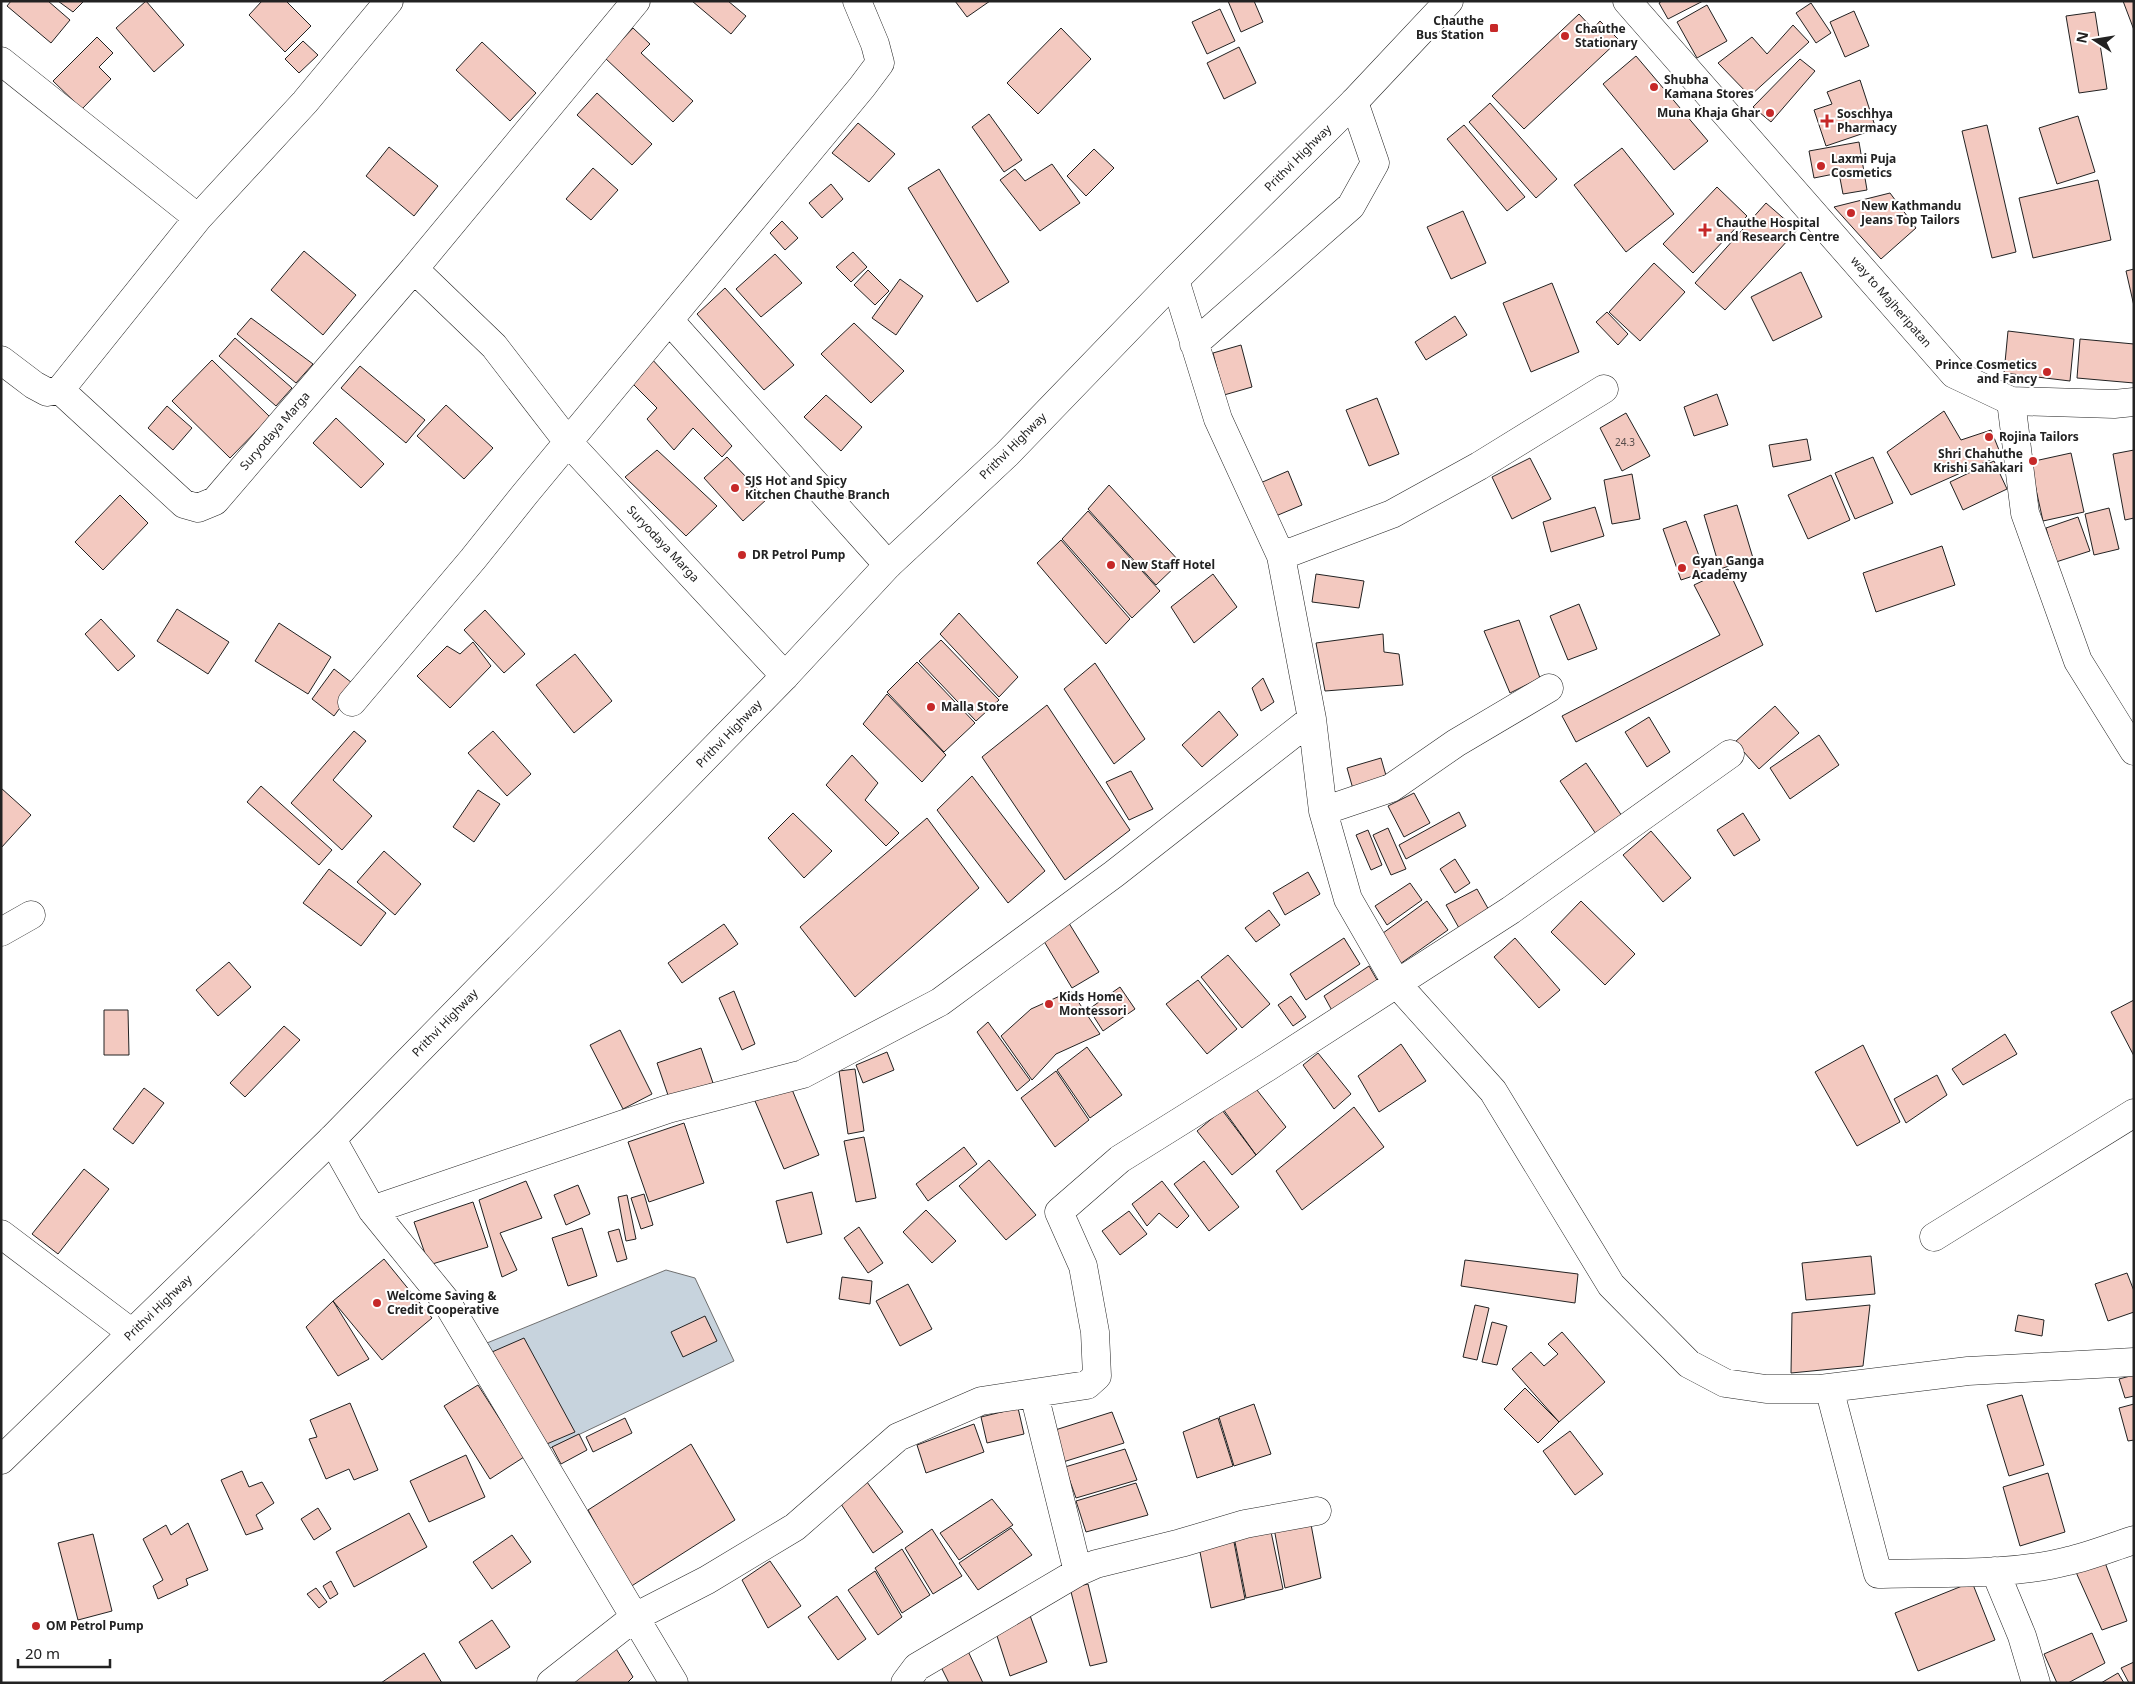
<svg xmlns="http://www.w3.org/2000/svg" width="2135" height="1684" viewBox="0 0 2135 1684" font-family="'Noto Sans',sans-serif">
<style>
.water{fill:#c7d3dd;stroke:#6f6f6f}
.building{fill:#f3c9c0;stroke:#222}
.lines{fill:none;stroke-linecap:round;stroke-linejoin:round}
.minor-casing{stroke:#222;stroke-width:29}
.major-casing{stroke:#222;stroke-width:29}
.highway-casing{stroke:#222;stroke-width:29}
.minor{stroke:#fff;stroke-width:28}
.major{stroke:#fff;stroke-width:28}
.highway{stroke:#fff;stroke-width:28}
.poi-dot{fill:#c62828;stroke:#fff;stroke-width:2}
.labels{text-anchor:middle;stroke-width:4;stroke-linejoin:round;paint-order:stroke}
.number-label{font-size:10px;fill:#564c4a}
.poi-label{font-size:12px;font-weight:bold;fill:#222;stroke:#fff;text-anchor:start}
.street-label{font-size:12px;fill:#222;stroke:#fff}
</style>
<rect width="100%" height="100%" fill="#fff"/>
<path class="water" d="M666,1270L695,1278L734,1361L540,1453L482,1345Z"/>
<path class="building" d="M11,1H48L70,20L51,43L7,6Z
M58,1H84L73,12Z
M146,1L184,45L154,72L116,28Z
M262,1H286L311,26L285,52L249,15Z
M692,1H728L746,16L731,34Z
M955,1H990L967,17Z
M1228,1H1254L1263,22L1241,32Z
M1662,1H1703L1668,19L1659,3Z
M2123,1H2134V30Z
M1811,3L1831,33L1816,43L1796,13Z
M1707,5L1727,41L1697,58L1677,22Z
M1220,9L1235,41L1207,54L1192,22Z
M1854,11L1869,46L1845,57L1830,22Z
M2095,12L2107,89L2079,93L2066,16Z
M1579,14L1593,29L1600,21L1619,40L1524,129L1492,96Z
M1793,25L1809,42L1750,96L1718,63L1752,37L1767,54Z
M633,28L650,44L641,53L693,101L673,122L605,58Z
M1061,28L1091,59L1038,114L1007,83Z
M97,37L113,53L99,67L111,79L82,109L53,81Z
M303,41L318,55L299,73L285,59Z
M482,42L536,93L510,121L456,70Z
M1239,47L1256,83L1224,99L1207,63Z
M1636,56L1708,141L1674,170L1603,84Z
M1800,59L1815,71L1771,122L1753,107Z
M1860,80L1876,129L1826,146L1814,110L1832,104L1827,92Z
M597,93L652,144L632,165L577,115Z
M1490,103L1557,179L1536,198L1469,122Z
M989,114L1022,160L1004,172L972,127Z
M2078,116L2095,172L2057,184L2039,128Z
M858,123L895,154L869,182L832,153Z
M1464,125L1525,197L1507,211L1447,139Z
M1987,125L2016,252L1992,258L1962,131Z
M1859,142L1867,190L1843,194L1839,173L1814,178L1809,151Z
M389,147L438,186L414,216L366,176Z
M1622,148L1674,214L1626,252L1574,185Z
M1094,149L1114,168L1086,196L1067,176Z
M1052,164L1080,203L1040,231L1000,180L1015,169L1025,181Z
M593,168L618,190L591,220L566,199Z
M939,169L1009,282L977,302L908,188Z
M2098,180L2111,240L2033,258L2019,198Z
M831,184L843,199L822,218L809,203Z
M1717,187L1747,216L1693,273L1663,244Z
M1890,193L1916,228L1881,259L1834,207Z
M1766,203L1797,230L1725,310L1695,283Z
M1463,211L1486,263L1451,279L1427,227Z
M782,221L798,238L785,250L770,233Z
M304,251L356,295L323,335L271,290Z
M853,252L867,267L851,282L836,267Z
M775,254L802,283L761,317L736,289Z
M1654,263L1685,292L1640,341L1609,312Z
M2134,269V306L2126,271Z
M868,270L889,291L875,305L854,285Z
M1801,272L1822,317L1773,341L1751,297Z
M900,279L923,296L896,335L872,318Z
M1552,283L1579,352L1531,372L1503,303Z
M725,288L794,365L764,390L697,314Z
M1607,312L1628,334L1618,345L1596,322Z
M1455,316L1467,335L1426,360L1415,342Z
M251,318L313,364L296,383L237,334Z
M854,323L904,371L871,403L821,354Z
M2008,331L2074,339L2070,381L2004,373Z
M235,338L292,388L276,406L219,356Z
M2080,339L2134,344V383L2077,378Z
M1241,345L1252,387L1224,395L1213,353Z
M650,357L732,446L722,457L693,428L674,450L647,419L657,408L629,380Z
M212,360L270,417L230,458L172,401Z
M360,366L425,420L406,443L341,388Z
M1717,394L1728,425L1694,436L1684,407Z
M826,395L862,427L841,451L804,417Z
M1377,398L1399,454L1369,466L1346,410Z
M446,405L493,448L464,479L417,436Z
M167,406L192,428L173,450L148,428Z
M1944,411L1961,440L1991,430L2001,455L1911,495L1887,452Z
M1626,413L1650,456L1622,471L1600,428Z
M336,418L384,464L361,488L313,443Z
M1807,439L1811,460L1773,467L1769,445Z
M657,450L717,506L686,536L625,477Z
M2134,450V518L2125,520L2113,454Z
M2071,453L2084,512L2043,521L2030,462Z
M727,457L767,499L743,521L704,478Z
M1873,457L1893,503L1855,519L1835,473Z
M1530,458L1551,499L1512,519L1492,477Z
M1994,461L2007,489L1963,510L1950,482Z
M1288,471L1302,505L1271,518L1258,484Z
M1632,474L1640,519L1612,524L1604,480Z
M1831,475L1850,520L1808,539L1788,495Z
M1109,485L1180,562L1156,585L1088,509Z
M120,495L148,523L103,570L75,542Z
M1737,505L1753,558L1720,569L1704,515Z
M1595,507L1604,536L1551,552L1543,522Z
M2109,508L2119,549L2094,555L2085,514Z
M1088,511L1160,591L1132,618L1062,539Z
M2078,517L2090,551L2056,562L2046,528Z
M1686,521L1705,572L1681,580L1663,529Z
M1061,540L1130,619L1106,644L1037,563Z
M1942,546L1955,585L1876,612L1863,573Z
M1728,569L1763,645L1576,742L1562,716L1720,635L1694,585Z
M1213,574L1237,607L1194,643L1171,607Z
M1316,574L1364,581L1359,608L1312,602Z
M1579,604L1597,649L1568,660L1550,616Z
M177,609L229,642L208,674L157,641Z
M485,610L525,654L504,673L464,630Z
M959,613L1018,677L999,697L940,634Z
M101,619L135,656L118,671L85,634Z
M1519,620L1540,678L1510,693L1484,631Z
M279,623L331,657L308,694L255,661Z
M1383,634L1384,652L1399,654L1403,685L1325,691L1316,643Z
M941,640L999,700L976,721L919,661Z
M473,642L491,666L450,708L417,676L447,646L460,654Z
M575,654L612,701L574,733L536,685Z
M917,662L975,723L944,752L887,692Z
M1095,663L1145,739L1114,764L1064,689Z
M334,669L356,686L334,716L312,699Z
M1263,678L1274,702L1261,711L1252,688Z
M887,694L946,755L922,782L863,724Z
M1047,705L1130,830L1065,880L982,757Z
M1775,706L1799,733L1759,769L1735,742Z
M1219,711L1238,735L1202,767L1182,745Z
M1649,717L1670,752L1647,767L1625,732Z
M354,731L366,741L333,780L372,816L342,850L291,803Z
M493,731L531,774L507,796L468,753Z
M1819,735L1839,765L1790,799L1770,768Z
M852,755L878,783L865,800L899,833L886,846L826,785Z
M1381,758L1387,779L1353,789L1347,768Z
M1586,763L1622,816L1596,834L1560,781Z
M1131,771L1153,809L1129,820L1106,782Z
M972,776L1045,871L1008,903L937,810Z
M261,786L332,850L319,865L247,802Z
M1,788L31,815L1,848Z
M478,790L500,804L474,842L453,827Z
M1414,793L1430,823L1404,837L1388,806Z
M1459,812L1466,826L1406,859L1399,845Z
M793,813L832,851L804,878L768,838Z
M1743,813L1760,840L1734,856L1717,830Z
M927,818L979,888L855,997L800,927Z
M1388,828L1406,869L1391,875L1373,835Z
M1368,830L1382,865L1371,870L1356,835Z
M1651,831L1691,878L1663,902L1623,855Z
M384,851L421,884L395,915L357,882Z
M1455,859L1470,883L1455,893L1440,869Z
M329,869L386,913L361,946L303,903Z
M1308,872L1320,894L1285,915L1273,893Z
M1410,883L1422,900L1387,925L1375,906Z
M1477,889L1490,912L1459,928L1446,905Z
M1427,901L1448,930L1400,964L1379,936Z
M1581,901L1635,954L1605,985L1551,932Z
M1269,910L1280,925L1256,942L1245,928Z
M1067,920L1099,972L1072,988L1042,938Z
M724,924L738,944L682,983L668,963Z
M1344,938L1360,964L1306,1000L1290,974Z
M1515,938L1560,990L1539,1008L1494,957Z
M1228,955L1270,1004L1242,1028L1201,977Z
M229,962L251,987L218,1016L196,990Z
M1369,966L1381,987L1335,1016L1324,996Z
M1198,980L1237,1029L1207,1054L1166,1004Z
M1120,987L1135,1009L1103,1031L1089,1009Z
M734,991L755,1044L742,1050L719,998Z
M1071,991L1100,1034L1056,1054L1032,1080L1001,1036L1031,1009Z
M1291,996L1306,1017L1293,1026L1278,1005Z
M2134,1000V1056L2111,1012Z
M104,1010H128L129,1055H104Z
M988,1022L1030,1080L1017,1091L977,1032Z
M284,1026L300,1040L245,1097L230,1083Z
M620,1030L652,1094L623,1109L590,1045Z
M2005,1034L2017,1054L1963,1085L1952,1069Z
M1401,1044L1426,1081L1379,1112L1358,1076Z
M1863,1045L1900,1122L1857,1146L1815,1072Z
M1087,1047L1122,1095L1090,1118L1057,1070Z
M701,1048L713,1083L669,1098L657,1063Z
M887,1052L894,1070L863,1083L856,1065Z
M1318,1053L1351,1094L1334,1109L1303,1065Z
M855,1069L864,1131L848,1134L839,1071Z
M1056,1071L1089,1120L1055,1147L1021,1098Z
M1937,1075L1947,1095L1906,1123L1894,1099Z
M1253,1085L1286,1127L1256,1155L1223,1109Z
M791,1087L819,1155L784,1169L755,1101Z
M144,1088L164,1103L133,1144L113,1129Z
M1354,1107L1384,1147L1302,1210L1276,1171Z
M1222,1110L1256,1155L1232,1175L1197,1131Z
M684,1123L704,1183L649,1202L628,1142Z
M864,1137L876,1198L856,1202L844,1141Z
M964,1147L977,1164L928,1201L916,1184Z
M989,1160L1036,1215L1006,1240L959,1186Z
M1204,1161L1239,1207L1209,1231L1174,1184Z
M84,1169L109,1189L58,1254L32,1234Z
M526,1181L542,1218L500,1233L517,1270L502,1277L479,1200Z
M1162,1181L1189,1216L1177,1228L1159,1213L1147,1226L1132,1204Z
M578,1185L590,1214L566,1225L554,1195Z
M812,1192L822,1234L787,1243L776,1201Z
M644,1194L653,1225L641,1229L631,1198Z
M627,1195L636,1239L626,1241L618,1197Z
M473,1202L488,1247L429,1265L414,1222Z
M926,1210L956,1241L932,1263L903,1232Z
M1129,1211L1147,1234L1120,1255L1102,1231Z
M859,1227L883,1263L868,1273L844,1238Z
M582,1228L597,1276L568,1286L552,1238Z
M619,1229L627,1259L617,1262L608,1232Z
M1871,1256L1875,1294L1806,1300L1802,1263Z
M384,1259L432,1318L382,1360L333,1301Z
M1465,1260L1578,1274L1575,1303L1461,1286Z
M2127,1273L2134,1291V1312L2108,1321L2095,1284Z
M842,1277L872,1281L870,1304L839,1299Z
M908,1284L932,1329L900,1346L876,1301Z
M333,1301L369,1359L338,1376L306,1327Z
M1475,1305L1489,1308L1477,1360L1463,1357Z
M1870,1305L1863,1366L1791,1373L1792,1313Z
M2018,1315L2044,1320L2042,1336L2015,1331Z
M705,1316L717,1341L683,1357L671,1332Z
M1492,1322L1507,1326L1497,1365L1482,1362Z
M1562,1332L1605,1382L1559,1422L1512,1369L1531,1352L1544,1366L1558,1354L1548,1344Z
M524,1338L575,1432L542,1446L492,1352Z
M2134,1375V1396L2125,1398L2119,1379Z
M478,1385L524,1457L490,1479L444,1406Z
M1525,1388L1559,1422L1538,1443L1504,1409Z
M2022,1395L2044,1465L2009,1476L1987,1405Z
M350,1403L378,1470L354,1480L349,1469L326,1479L309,1439L317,1437L310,1420Z
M1254,1404L1271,1454L1234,1466L1219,1417Z
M2134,1404V1440L2128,1441L2119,1408Z
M1018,1408L1024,1434L987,1443L981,1417Z
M1112,1412L1124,1443L1063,1462L1052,1431Z
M625,1418L632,1433L593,1452L586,1437Z
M1218,1418L1233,1466L1197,1478L1183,1432Z
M974,1424L984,1452L926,1473L917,1445Z
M1570,1431L1603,1474L1575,1495L1543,1451Z
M579,1434L587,1450L561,1464L552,1447Z
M691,1444L735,1520L630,1587L588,1510Z
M1125,1449L1137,1480L1076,1498L1065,1467Z
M466,1455L485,1497L429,1522L410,1481Z
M242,1471L249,1487L262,1482L274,1503L256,1515L263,1529L246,1535L221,1480Z
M2048,1473L2065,1532L2020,1546L2003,1487Z
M867,1482L903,1532L873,1553L839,1501Z
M1136,1483L1148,1515L1086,1532L1076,1501Z
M992,1499L1013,1525L959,1560L940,1533Z
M318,1508L331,1529L314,1540L301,1519Z
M409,1513L427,1547L354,1587L336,1552Z
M1310,1519L1321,1578L1285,1588L1274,1528Z
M188,1523L208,1570L186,1579L188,1585L158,1599L153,1586L163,1580L143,1539L166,1525L171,1535Z
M1270,1527L1283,1589L1246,1598L1234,1537Z
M1011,1528L1032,1555L978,1590L959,1563Z
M932,1529L962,1576L933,1594L905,1548Z
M93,1534L112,1611L78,1620L58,1543Z
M512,1535L531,1562L492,1589L473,1562Z
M1233,1537L1245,1599L1211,1608L1199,1547Z
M902,1549L930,1595L902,1613L875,1568Z
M2104,1560L2127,1621L2102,1630L2075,1570Z
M770,1561L801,1606L768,1628L742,1580Z
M875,1571L902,1617L878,1635L848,1590Z
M331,1581L338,1594L330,1599L323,1586Z
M1972,1582L1995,1640L1918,1671L1895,1613Z
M1088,1584L1107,1662L1090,1666L1070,1588Z
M316,1588L327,1602L319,1608L307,1594Z
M837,1596L866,1639L838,1660L808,1617Z
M1028,1610L1047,1662L1010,1676L995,1630Z
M492,1620L510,1647L476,1669L459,1642Z
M2092,1633L2105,1663L2068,1683H2057L2044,1654Z
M612,1642L633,1677L627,1683H558Z
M967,1649L983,1683H949L941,1667Z
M424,1653L442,1683H381Z
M2134,1662V1683H2129L2121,1668Z
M2118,1673L2124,1683H2101Z"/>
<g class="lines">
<defs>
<path id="minor" d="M1,61L198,218L60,390L184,504L198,508L215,501L414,269L494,346L568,442L785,676
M198,218L305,102L389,1
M414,269L636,1
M1175,280L1218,419L1281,556L1312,719L1323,811L1348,899L1397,984L1493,1091L1611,1285L1689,1364L1725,1383L1766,1389H1820L1968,1371L2134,1362
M669,320L888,565
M1194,344L1351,206L1375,163L1354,102
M1,360L34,385L47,392L60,390
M2011,401L2025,513L2078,661L2134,751
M1281,556L1392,514L1479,466L1604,389
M352,702L473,559L525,494L862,87L880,63L875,44L857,1
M1323,811L1391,788L1456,743L1549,688
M1,932L31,915
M332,1139L372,1210L446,1301L674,1683
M372,1210L668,1109L803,1074L940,1002L1114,874L1312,719
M1,1234L132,1333
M1934,1237L2134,1113
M1829,1388L1878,1574C1939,1572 2010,1576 2068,1561C2090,1556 2112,1547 2134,1540
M1034,1394L1078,1572
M1995,1571L2022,1636L2036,1683
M551,1683L635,1617L707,1580L795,1527L898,1437L981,1401L1087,1385L1097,1376L1095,1332L1083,1266L1059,1212L1120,1159L1266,1068L1511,910L1730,754
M905,1683L917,1667L1078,1572L1096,1564L1181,1543L1245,1524L1317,1511"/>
<path id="major" d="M1627,1L1954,374L2011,401L2114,404L2134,402"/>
<path id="highway" d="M1,1460L332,1139L785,676L888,565L1007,454L1175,280L1354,102L1449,1"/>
</defs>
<use href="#minor" class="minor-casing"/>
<use href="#major" class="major-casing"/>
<use href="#highway" class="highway-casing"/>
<use href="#minor" class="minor"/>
<use href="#major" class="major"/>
<use href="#highway" class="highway"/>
</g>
<g class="poi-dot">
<rect x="1489" y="23" width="10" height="10" rx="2.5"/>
<circle cx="1565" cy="36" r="5"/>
<circle cx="1654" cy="87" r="5"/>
<circle cx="1770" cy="113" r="5"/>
<path d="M1824.5 113.5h5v5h5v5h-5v5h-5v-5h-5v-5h5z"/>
<circle cx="1821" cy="166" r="5"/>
<circle cx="1851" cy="213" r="5"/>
<path d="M1702.5 222.5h5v5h5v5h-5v5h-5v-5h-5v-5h5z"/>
<circle cx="2047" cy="372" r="5"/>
<circle cx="1989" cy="437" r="5"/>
<circle cx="2033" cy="461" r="5"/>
<circle cx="735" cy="488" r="5"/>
<circle cx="742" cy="555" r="5"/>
<circle cx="1111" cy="565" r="5"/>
<circle cx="1682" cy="568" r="5"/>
<circle cx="931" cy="707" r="5"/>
<circle cx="1049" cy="1004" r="5"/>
<circle cx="377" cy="1303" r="5"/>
<circle cx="36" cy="1626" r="5"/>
</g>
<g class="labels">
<g class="number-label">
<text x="1625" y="446">24.3</text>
</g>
<g class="poi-label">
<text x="1484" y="25" text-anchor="end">Chauthe<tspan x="1484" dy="14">Bus Station</tspan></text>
<text x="1575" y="33">Chauthe<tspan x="1575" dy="14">Stationary</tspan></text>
<text x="1664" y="84">Shubha<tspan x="1664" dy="14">Kamana Stores</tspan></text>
<text x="1760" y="117" text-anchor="end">Muna Khaja Ghar</text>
<text x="1837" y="118">Soschhya<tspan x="1837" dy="14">Pharmacy</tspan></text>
<text x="1831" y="163">Laxmi Puja<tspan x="1831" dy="14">Cosmetics</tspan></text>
<text x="1861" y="210">New Kathmandu<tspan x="1861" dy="14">Jeans Top Tailors</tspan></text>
<text x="1716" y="227">Chauthe Hospital<tspan x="1716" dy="14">and Research Centre</tspan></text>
<text x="2037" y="369" text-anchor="end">Prince Cosmetics<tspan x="2037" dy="14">and Fancy</tspan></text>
<text x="1999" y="441">Rojina Tailors</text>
<text x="2023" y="458" text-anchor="end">Shri Chahuthe<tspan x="2023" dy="14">Krishi Sahakari</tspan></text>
<text x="745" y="485">SJS Hot and Spicy<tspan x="745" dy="14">Kitchen Chauthe Branch</tspan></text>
<text x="752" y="559">DR Petrol Pump</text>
<text x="1692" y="565">Gyan Ganga<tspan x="1692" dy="14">Academy</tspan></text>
<text x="1121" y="569">New Staff Hotel</text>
<text x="941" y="711">Malla Store</text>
<text x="1059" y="1001">Kids Home<tspan x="1059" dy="14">Montessori</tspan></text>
<text x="387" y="1300">Welcome Saving &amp;<tspan x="387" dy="14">Credit Cooperative</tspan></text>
<text x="46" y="1630">OM Petrol Pump</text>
</g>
<g class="street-label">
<text transform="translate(1298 158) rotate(-45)" y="4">Prithvi Highway</text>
<text transform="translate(1891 302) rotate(49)" y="4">way to Majheripatan</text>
<text transform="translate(275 431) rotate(-49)" y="4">Suryodaya Marga</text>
<text transform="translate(1013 446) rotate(-45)" y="4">Prithvi Highway</text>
<text transform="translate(663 544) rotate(47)" y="4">Suryodaya Marga</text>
<text transform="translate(729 734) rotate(-46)" y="4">Prithvi Highway</text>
<text transform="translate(445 1023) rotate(-46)" y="4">Prithvi Highway</text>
<text transform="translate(158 1308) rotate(-44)" y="4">Prithvi Highway</text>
</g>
</g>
<rect width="2135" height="1684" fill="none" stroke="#222222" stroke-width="5"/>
<g transform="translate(2095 40) rotate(282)" stroke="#ffffff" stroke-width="4" paint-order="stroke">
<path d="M0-4L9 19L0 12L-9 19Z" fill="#222222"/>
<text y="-8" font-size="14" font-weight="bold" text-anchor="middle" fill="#222222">N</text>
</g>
<path d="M18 1659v8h92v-8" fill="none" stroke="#222222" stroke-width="2.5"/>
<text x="25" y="1659" font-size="15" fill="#222222" stroke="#ffffff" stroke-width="4" paint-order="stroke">20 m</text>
</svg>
